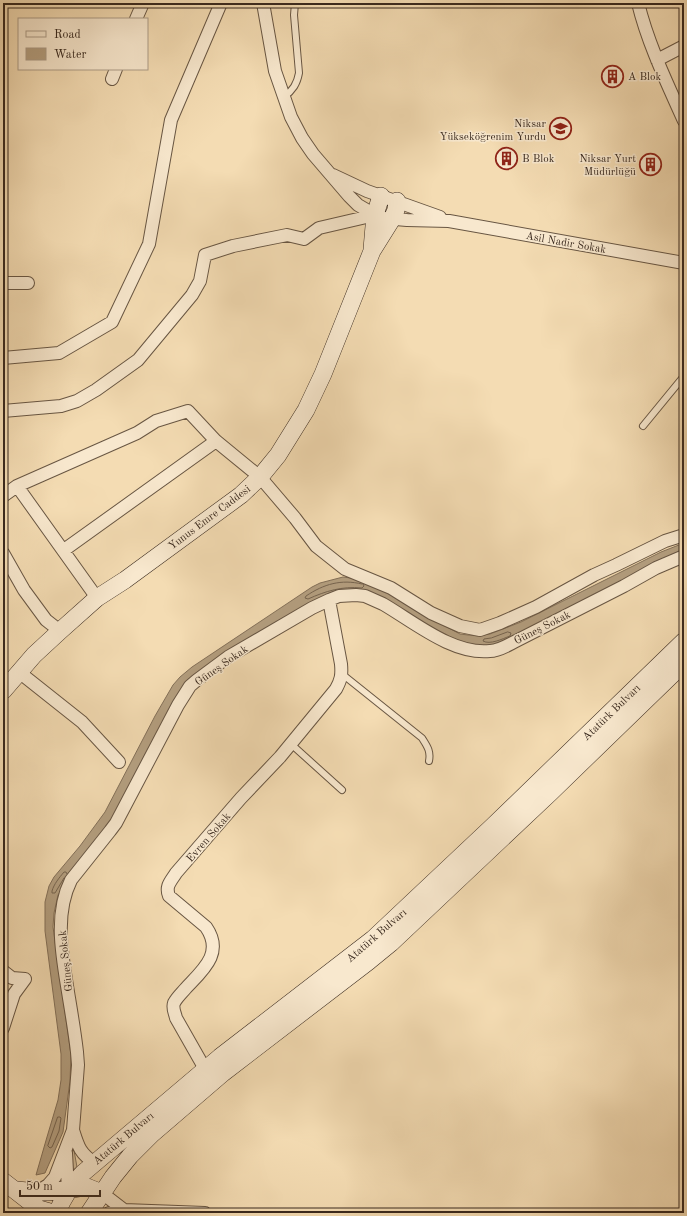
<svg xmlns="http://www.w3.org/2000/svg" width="687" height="1216" viewBox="0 0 687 1216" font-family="'Old Standard TT',serif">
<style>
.green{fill:#d4be9a;stroke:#86745c}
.water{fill:#b49f80;stroke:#837059}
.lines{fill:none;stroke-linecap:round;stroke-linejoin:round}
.shore{stroke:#76644f;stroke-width:1}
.lane-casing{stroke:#685643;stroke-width:8}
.street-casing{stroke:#685643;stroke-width:14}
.secondary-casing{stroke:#39291e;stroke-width:18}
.lane{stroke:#f8e8ce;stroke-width:6}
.street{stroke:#f8e8ce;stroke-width:12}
.secondary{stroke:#f8e8ce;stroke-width:17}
.labels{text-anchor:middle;stroke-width:3;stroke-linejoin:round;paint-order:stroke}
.poi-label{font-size:11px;fill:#39291e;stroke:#f8e8ce;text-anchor:start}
.street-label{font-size:11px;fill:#39291e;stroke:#f8e8ce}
</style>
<rect width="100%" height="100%" fill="#f4dcb3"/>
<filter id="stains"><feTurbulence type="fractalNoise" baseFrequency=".005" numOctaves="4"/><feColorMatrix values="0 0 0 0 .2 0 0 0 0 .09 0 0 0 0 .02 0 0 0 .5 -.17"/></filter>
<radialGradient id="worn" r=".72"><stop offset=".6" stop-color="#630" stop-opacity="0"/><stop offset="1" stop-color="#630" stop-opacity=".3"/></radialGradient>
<path class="green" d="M73,1145L77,1167L70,1172Z"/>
<path class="water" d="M684,543V553L511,640L487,647L453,642L380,597L320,598L306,605L191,679L111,822L66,883L58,895L54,913L53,927L71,1055L70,1081L63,1132L45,1173L36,1175L47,1137L58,1100L61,1080V1054L45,931V902L49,886L54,877L80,846L105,812L155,716L173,685L180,677L192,667L312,587L320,583L343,577L366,580L403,600L443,625L460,634L468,635L478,636L490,634L521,622L661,552Z"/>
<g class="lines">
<path class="shore" d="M362,584C341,579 324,584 306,596L305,598L308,599C326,591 342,586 362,588L364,586L363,584
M508,632L511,633L510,636C502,639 490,645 483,641L484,639L491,638Z
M64,878L55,893H52V891C54,884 59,878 64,872H66L67,874
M58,1117H60L61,1118L59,1131L52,1147L50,1148L48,1146Z"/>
<defs>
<path id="lane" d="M284,97C293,90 297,84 299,73L294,15L295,3
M643,426L684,376
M342,674L422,738C427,746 431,751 429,761
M291,744L342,790"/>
<path id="street" d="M263,3L275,71L291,117L302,138L313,154L349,196L358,205L375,215L384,218L407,220L449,221L684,263
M638,3C648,44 667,83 684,121
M136,19L143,3
M657,60L684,46
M112,79L116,69
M333,175L367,191L440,217
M3,283H28
M3,358L59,353L112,322L149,244L171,120L221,3
M3,411L61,406L77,401L96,390L138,360L192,295L200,281L205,255L233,246L287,235L304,239L319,228L375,215
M17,486L97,598
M3,496L17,486L137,433L156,421L188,411L216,441L260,477L295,518L316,546L345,569L391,588L431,613L460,626L480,630L500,623L536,607L594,575L616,565L665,541L684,535
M64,550L216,441
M3,553L24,590L46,620L60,631
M19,672L82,722L119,762
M3,971L12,978L25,979L14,994L3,1028
M205,1069L176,1018C175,1013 172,1008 174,1003C177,997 182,993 186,988C203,970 224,953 206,927L169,896C165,886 171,881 176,873L241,798L280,757L336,689C341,680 342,675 341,664L329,600
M73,1130C78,1146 80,1154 95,1163
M66,1153L68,1190
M37,1192L48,1185L55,1177L73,1130L78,1065L77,1052C75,1034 72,1016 69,998C63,960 53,916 71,880L110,831L116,823L178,705L190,686L197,680L228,657L312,608L329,600L339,596L356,595L365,596L383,604C414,622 453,655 490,651C499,651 508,645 516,641L624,586L656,568L684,556
M102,1193L124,1210L109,1213
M124,1210L205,1213"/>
<path id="secondary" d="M372,249L375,215L381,196
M3,691L34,655L60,631L97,598L125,580L241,495L260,477L278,455L306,410L323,374L372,251L392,219L396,210L397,201
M3,1181L39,1209L53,1213
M17,1190L37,1192H48L87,1187L102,1193
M57,1213C63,1197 71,1185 83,1173L220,1057L373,939L493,826L684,641
M89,1213L113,1177L130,1156L152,1134L223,1073L369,961L391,943L550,793L684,663"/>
</defs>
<use href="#lane" class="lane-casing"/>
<use href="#street" class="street-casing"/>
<use href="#secondary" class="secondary-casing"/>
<use href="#lane" class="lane"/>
<use href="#street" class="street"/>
<use href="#secondary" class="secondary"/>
</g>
<defs>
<symbol id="building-ring" viewBox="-11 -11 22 22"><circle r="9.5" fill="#f8e8ce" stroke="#8f2418" stroke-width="1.5"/><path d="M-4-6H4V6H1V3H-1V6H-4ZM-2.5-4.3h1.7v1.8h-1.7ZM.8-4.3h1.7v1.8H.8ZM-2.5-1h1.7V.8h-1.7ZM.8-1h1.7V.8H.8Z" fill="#8f2418"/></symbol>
<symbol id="school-ring" viewBox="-11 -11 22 22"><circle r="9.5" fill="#f8e8ce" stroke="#8f2418" stroke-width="1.5"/><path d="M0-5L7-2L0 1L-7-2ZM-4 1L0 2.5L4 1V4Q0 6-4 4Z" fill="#8f2418"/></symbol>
</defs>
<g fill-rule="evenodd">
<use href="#building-ring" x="600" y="64" width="25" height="25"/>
<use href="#school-ring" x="548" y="116" width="25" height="25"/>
<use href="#building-ring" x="494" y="146" width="25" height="25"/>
<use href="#building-ring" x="638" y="152" width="25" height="25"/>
</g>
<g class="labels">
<g class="poi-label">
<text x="628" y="80">A Blok</text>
<text x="546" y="127" text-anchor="end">Niksar<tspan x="546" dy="13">Yükseköğrenim Yurdu</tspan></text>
<text x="522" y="162">B Blok</text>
<text x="636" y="162" text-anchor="end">Niksar Yurt<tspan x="636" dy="13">Müdürlüğü</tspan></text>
</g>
<g class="street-label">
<text transform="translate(566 242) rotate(10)" y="4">Asil Nadir Sokak</text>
<text transform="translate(209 517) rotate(-37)" y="4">Yunus Emre Caddesi</text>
<text transform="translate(542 627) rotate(-27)" y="4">Güneş Sokak</text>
<text transform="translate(221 665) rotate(-35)" y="4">Güneş Sokak</text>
<text transform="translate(611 712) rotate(-44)" y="4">Atatürk Bulvarı</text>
<text transform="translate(208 837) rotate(-49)" y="4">Evren Sokak</text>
<text transform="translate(376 935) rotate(-41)" y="4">Atatürk Bulvarı</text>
<text transform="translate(65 961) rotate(-96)" y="4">Güneş Sokak</text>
<text transform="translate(123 1138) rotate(-40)" y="4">Atatürk Bulvarı</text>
</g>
</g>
<rect width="687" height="1216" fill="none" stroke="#f4dcb3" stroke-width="16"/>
<rect x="4" y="4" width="679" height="1208" fill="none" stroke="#39291e" stroke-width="2"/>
<rect x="8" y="8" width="671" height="1200" fill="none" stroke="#39291e"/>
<rect x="18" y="18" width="130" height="52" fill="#f8e8ce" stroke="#ac9c88"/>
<rect x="26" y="31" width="20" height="6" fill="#f8e8ce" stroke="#ac9c88"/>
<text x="54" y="38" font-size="12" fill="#39291e">Road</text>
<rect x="26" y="48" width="20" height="12" fill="#b49f80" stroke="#ac9c88"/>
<text x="54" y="58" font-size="12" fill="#39291e">Water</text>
<path d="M20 1190v6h80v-6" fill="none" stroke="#39291e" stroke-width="2"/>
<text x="26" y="1190" font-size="12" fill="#39291e" stroke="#f8e8ce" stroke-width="3" paint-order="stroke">50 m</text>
<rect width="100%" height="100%" filter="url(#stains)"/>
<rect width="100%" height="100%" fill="url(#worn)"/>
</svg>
